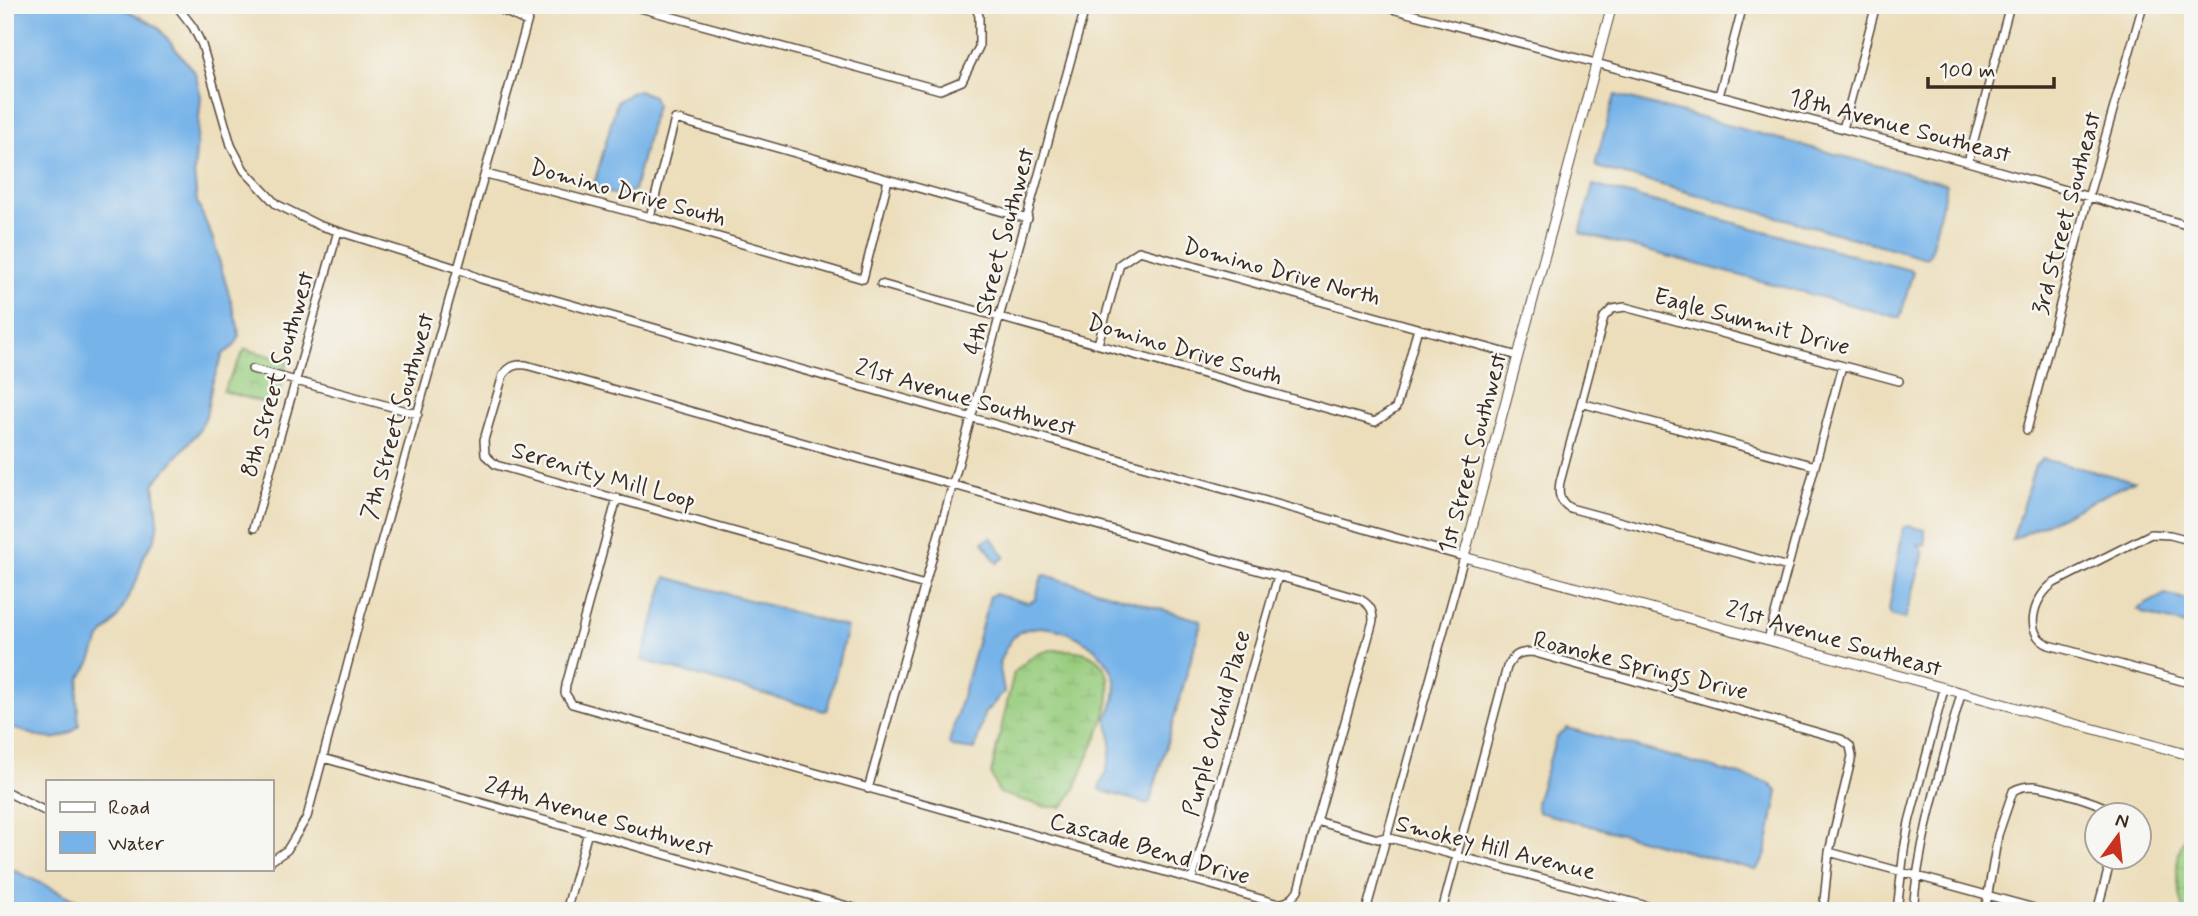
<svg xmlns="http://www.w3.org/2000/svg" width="2198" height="916" viewBox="0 0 2198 916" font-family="Mynerve,sans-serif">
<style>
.wetland{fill:url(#wetland-marsh);stroke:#6a7c4e;stroke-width:2}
.park{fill:url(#park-crowns);stroke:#6a7c4e;stroke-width:2}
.water{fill:#76b3e9;stroke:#586e84;stroke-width:2}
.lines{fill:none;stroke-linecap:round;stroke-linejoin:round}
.minor-casing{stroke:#564536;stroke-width:10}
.tertiary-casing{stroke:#564536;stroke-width:11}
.minor{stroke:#fff;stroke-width:7}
.tertiary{stroke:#fff;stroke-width:9}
.labels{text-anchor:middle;stroke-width:5;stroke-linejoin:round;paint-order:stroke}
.street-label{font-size:24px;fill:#3b2a1e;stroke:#f6f6f2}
</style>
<defs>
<pattern id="wetland-marsh" width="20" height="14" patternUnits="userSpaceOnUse" patternTransform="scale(1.75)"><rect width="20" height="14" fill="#98cd7e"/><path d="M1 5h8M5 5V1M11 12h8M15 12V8" fill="none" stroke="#84b06c"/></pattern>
<pattern id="park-crowns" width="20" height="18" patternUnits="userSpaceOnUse" patternTransform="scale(1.75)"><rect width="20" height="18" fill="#98cd7e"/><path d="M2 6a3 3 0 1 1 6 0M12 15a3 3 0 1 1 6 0" fill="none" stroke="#84b06c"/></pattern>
</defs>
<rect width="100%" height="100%" fill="#f6f6f2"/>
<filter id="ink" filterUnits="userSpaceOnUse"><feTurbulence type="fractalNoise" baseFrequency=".0143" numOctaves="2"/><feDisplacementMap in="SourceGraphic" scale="14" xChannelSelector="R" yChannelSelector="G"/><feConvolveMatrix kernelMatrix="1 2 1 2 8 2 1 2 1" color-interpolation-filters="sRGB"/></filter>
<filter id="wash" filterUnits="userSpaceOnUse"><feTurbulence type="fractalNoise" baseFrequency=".00686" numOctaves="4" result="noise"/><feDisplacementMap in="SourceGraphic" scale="28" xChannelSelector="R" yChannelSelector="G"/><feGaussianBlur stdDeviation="1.57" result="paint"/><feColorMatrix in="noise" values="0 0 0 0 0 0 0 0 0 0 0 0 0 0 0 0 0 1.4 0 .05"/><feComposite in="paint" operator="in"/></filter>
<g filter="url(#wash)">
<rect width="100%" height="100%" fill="#ecdebb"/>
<path class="wetland" d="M1051,650C1062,650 1077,649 1088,654C1128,673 1102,727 1089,755C1079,775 1078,790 1062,807H1046L999,793L991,774L1014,672L1034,655Z
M2193,823V911H2184C2175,878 2172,852 2193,823Z"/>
<path class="park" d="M245,349L288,361L276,406L223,391Z"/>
<path class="water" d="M5,5H118L158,27L195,73L201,96L194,173L197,202L213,239L238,326L239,338L233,347L223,354L212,384L206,416L199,431L154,483L158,521L155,538L144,556L137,580L117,619L100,638L91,661L80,679L77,698L79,725C55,751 33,733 5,725Z
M639,91L653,96L656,105L634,190C623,197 608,195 596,187L595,181L617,102L632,92Z
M1615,95L1947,184L1930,254L1926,258L1600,168L1596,166V161Z
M1593,185L1913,271L1900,318L1580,233Z
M2042,459L2134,481L2012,540L2035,466Z
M1909,526L1925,530V545L1918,544L1923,551V556L1905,619L1891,615L1889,610L1903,528Z
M991,537L1005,557L997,563L983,542Z
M1045,575L1199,620L1201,624L1150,802L1147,804L1103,791L1099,788C1110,766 1115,741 1106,718C1113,707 1119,691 1114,677C1104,644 1052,616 1020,632C1011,637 1003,653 999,663L1004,692L984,714L975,750L952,747L949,743L990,596L995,594L1028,603L1035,600L1042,576Z
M666,577L847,627L827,710L824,711L642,660Z
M2165,594L2193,601V627L2145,614L2137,609Z
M1567,728L1769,783L1778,792L1765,857L1756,870L1538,812L1536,803L1556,738Z
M5,866L99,911H5Z"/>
</g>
<g filter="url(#ink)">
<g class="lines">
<defs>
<path id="minor" d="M176,5L193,27L202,45L231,145L244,170L276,204L318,225L459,269L481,279L1464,557L1366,911
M491,5L527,22
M629,5L940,90L962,81L979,47V16L975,5
M1377,5L1968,162L2193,227
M1719,96L1743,5
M1843,129L1876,5
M1968,162L2010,5
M486,174L650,217L863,279L888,180
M650,217L675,119L1028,219
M881,284L1375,422L1396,408L1418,328
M1098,344L1120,264L1139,251L1518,356
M252,369L418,414
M1581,403L1815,466
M2027,430L2088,198L2143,5
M617,498L566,685L565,693L572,704L1275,903C1287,904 1291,900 1298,890L1373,621C1373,609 1370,605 1360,599L526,365C515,364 510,366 503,375L484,440L485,455L496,465L925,585
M254,528L338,231
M2193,541L2170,535L2151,534L2054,583C2034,596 2022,634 2049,645L2193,684
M1788,567L1570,508C1559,501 1558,494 1560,482L1604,317L1612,309L1625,307L1899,381
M1768,640L1842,366
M323,758L865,911
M868,789L1086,5
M5,791L47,812
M1317,821L1378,839L1386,837L1666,911
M1829,852L2045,911
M271,861L287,850L307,817L361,614L532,5
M1192,880L1278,576
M566,911L588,832
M1442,911L1507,667C1514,655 1518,652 1532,652L1841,739L1850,746L1852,756L1829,852L1823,911
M1897,911L1904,850L1909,822L1944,689
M1913,911C1919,837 1942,765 1961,694
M1985,911L1998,835L2013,791C2019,787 2026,786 2034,786C2050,788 2106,804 2117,814
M2097,911L2112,856"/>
<path id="tertiary" d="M1612,5L1464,557L2193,756"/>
</defs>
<use href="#minor" class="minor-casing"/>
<use href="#tertiary" class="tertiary-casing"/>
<use href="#minor" class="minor"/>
<use href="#tertiary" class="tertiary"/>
</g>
</g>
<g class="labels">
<g class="street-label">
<text transform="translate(1900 125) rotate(15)" y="8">18th Avenue Southeast</text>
<text transform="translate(628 192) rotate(15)" y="8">Domino Drive South</text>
<text transform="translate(2066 213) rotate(-75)" y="8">3rd Street Southeast</text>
<text transform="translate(999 251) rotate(-75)" y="8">4th Street Southwest</text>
<text transform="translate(1282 271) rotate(15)" y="8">Domino Drive North</text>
<text transform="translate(1752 321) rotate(15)" y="8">Eagle Summit Drive</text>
<text transform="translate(1185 349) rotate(16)" y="8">Domino Drive South</text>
<text transform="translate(277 374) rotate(-74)" y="8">8th Street Southwest</text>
<text transform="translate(966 397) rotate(16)" y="8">21st Avenue Southwest</text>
<text transform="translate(397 416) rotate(-74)" y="8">7th Street Southwest</text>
<text transform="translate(1472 453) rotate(-75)" y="8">1st Street Southwest</text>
<text transform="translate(604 475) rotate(16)" y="8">Serenity Mill Loop</text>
<text transform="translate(1834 638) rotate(16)" y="8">21st Avenue Southeast</text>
<text transform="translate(1641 665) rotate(14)" y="8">Roanoke Springs Drive</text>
<text transform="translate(1216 723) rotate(-74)" y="8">Purple Orchid Place</text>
<text transform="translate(599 816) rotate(16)" y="8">24th Avenue Southwest</text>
<text transform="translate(1496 847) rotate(14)" y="8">Smokey Hill Avenue</text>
<text transform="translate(1150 848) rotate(16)" y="8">Cascade Bend Drive</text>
</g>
</g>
<rect width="2198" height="916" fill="none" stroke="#f6f6f2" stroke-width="28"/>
<rect x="46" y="780" width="228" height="91" fill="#f6f6f2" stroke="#aba49d" stroke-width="2"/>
<rect x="60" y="802" width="35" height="10" fill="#ffffff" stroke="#aba49d" stroke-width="2"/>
<text x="108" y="814" font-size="21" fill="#3b2a1e">Road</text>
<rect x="60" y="832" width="35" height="21" fill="#76b3e9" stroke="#aba49d" stroke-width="2"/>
<text x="108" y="850" font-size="21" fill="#3b2a1e">Water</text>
<g transform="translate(2118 836) rotate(15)"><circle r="33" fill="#f6f6f2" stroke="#aba49d" stroke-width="2"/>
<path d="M0-5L12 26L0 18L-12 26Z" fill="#c8321e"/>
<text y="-10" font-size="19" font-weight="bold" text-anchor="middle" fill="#3b2a1e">N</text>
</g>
<path d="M1928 77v10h126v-10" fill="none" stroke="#3b2a1e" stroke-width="3.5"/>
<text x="1939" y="77" font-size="21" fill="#3b2a1e" stroke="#f6f6f2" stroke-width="5" paint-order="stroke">100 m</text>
</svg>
